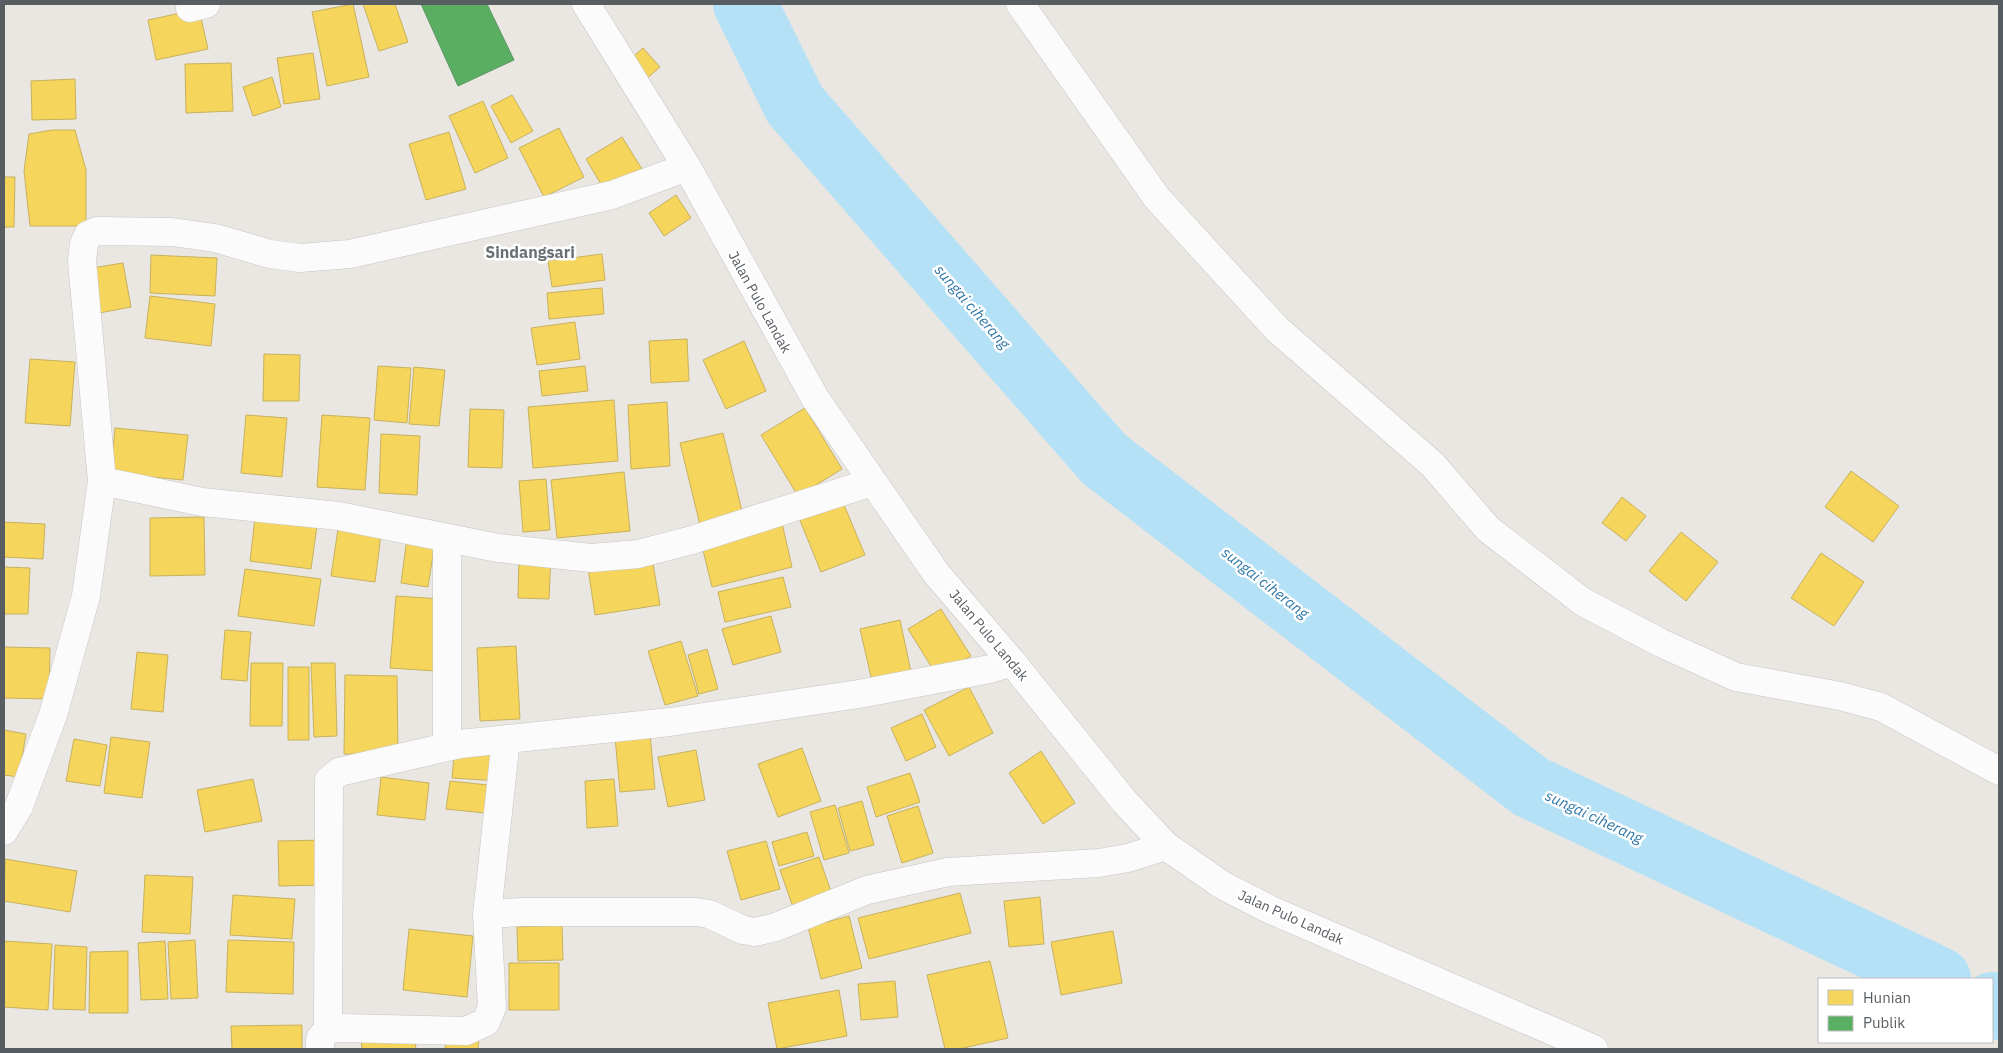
<svg xmlns="http://www.w3.org/2000/svg" width="2003" height="1053" viewBox="0 0 2003 1053" font-family="'IBM Plex Sans',sans-serif">
<style>
.homes{fill:#f6d55c;stroke:#c7b15e}
.public{fill:#5aae61;stroke:#599661}
.lines{fill:none;stroke-linecap:round;stroke-linejoin:round}
.river{stroke:#b4e1f6;stroke-width:64}
.minor-casing{stroke:#c6c6c5;stroke-width:29}
.minor{stroke:#fcfbfb;stroke-width:28}
.labels{text-anchor:middle;stroke-width:5;stroke-linejoin:round;paint-order:stroke}
.street-label{font-size:14px;fill:#585d62;stroke:#fff}
.water-label{font-size:15px;font-style:italic;fill:#2f77a6;stroke:#fff}
.quarter-label{font-size:16px;font-weight:bold;fill:#697074;stroke:#fff}
</style>
<rect width="100%" height="100%" fill="#eae7e2"/>
<path class="homes" d="M353,4L369,77L327,86L312,12Z
M363,4H395L408,42L379,51Z
M199,9L208,49L156,60L148,20Z
M643,48L660,67L644,81L627,62Z
M313,53L320,99L284,104L277,58Z
M231,63L233,111L186,113L185,64Z
M272,77L281,107L253,116L243,87Z
M75,79L76,119L32,120L31,81Z
M512,95L533,131L511,143L491,106Z
M483,101L508,158L475,173L449,116Z
M559,128L584,177L544,197L519,148Z
M52,130H75L86,170V226H30L24,171L29,134Z
M449,132L466,189L426,200L409,144Z
M622,137L642,169L605,191L586,159Z
M4,177H15L14,227H4Z
M676,195L691,218L664,236L649,213Z
M602,254L605,280L552,287L548,261Z
M151,255L217,258L215,296L150,293Z
M123,263L131,307L99,313L92,268Z
M602,288L604,314L549,319L547,293Z
M150,296L215,304L211,346L145,338Z
M575,322L580,359L537,365L531,328Z
M687,339L689,381L651,383L649,341Z
M744,341L766,391L726,409L703,360Z
M264,354L300,355L299,401H263Z
M30,359L75,362L70,426L25,423Z
M378,366L411,368L407,423L374,420Z
M585,366L588,391L542,396L539,371Z
M414,367L445,370L439,426L409,424Z
M614,400L618,461L533,468L528,407Z
M667,402L670,466L631,469L628,405Z
M805,408L842,469L798,496L761,435Z
M470,409L504,410L502,468L468,467Z
M246,415L287,418L282,477L241,473Z
M322,415L370,418L365,490L317,487Z
M115,428L188,435L183,480L111,473Z
M723,433L744,519L701,529L680,443Z
M381,434L420,436L417,495L379,493Z
M1851,471L1899,506L1873,542L1825,507Z
M624,472L630,531L557,538L551,480Z
M546,479L550,530L523,532L519,481Z
M1622,497L1646,516L1626,541L1602,523Z
M842,500L865,555L821,572L799,518Z
M204,517L205,575L150,576V518Z
M255,518L317,526L311,569L250,561Z
M4,522L45,524L43,559L4,557Z
M782,523L792,567L712,587L701,542Z
M338,529L381,534L375,582L331,576Z
M1681,532L1718,562L1686,601L1649,571Z
M407,538L435,542L428,587L401,583Z
M1821,553L1864,582L1834,626L1791,598Z
M519,555H551L549,599L518,598Z
M652,558L660,605L595,615L588,568Z
M4,567L30,568L28,614H4Z
M245,569L321,579L314,626L238,616Z
M783,577L791,607L725,622L718,592Z
M396,596L441,599L435,671L390,668Z
M941,609L971,656L937,676L908,629Z
M771,616L781,652L733,665L722,629Z
M900,620L911,672L872,681L860,629Z
M225,630L251,632L247,681L221,679Z
M681,641L698,696L665,705L648,651Z
M516,646L520,719L480,721L477,648Z
M4,647L50,648L49,699L4,698Z
M707,649L718,689L699,694L688,655Z
M137,652L168,655L163,712L131,709Z
M251,663H283L282,726H250Z
M311,663H335L337,736L314,737Z
M288,667H309V740H288Z
M345,675L397,676L398,754H344Z
M969,687L993,733L949,756L924,710Z
M922,714L936,747L906,761L891,728Z
M4,730L26,734L19,777L4,775Z
M650,734L655,789L620,792L615,737Z
M111,737L150,742L142,798L104,793Z
M74,739L107,745L100,786L66,781Z
M455,745L502,748L499,781L452,778Z
M802,748L821,801L778,817L758,764Z
M696,750L705,800L668,807L658,757Z
M1041,751L1075,803L1043,824L1009,773Z
M910,773L920,802L876,817L867,787Z
M381,777L429,783L425,820L377,815Z
M253,779L262,821L205,832L197,790Z
M614,779L618,826L587,828L585,781Z
M450,781L498,786L495,814L446,809Z
M862,801L874,845L850,851L838,808Z
M835,805L849,853L824,860L810,812Z
M918,806L933,853L902,863L887,816Z
M807,832L814,856L779,866L772,842Z
M324,840L325,885L279,886L278,841Z
M766,841L780,889L741,900L727,851Z
M819,857L833,897L794,910L780,870Z
M5,859L77,871L70,912L4,901Z
M145,875L193,877L190,934L142,932Z
M960,893L971,933L869,959L858,918Z
M233,895L295,899L292,939L230,935Z
M1040,897L1044,944L1009,947L1004,901Z
M849,916L862,968L821,979L808,927Z
M562,925L563,960L518,961L517,927Z
M409,929L473,936L467,997L403,990Z
M1113,931L1122,983L1061,995L1051,942Z
M195,940L198,998L171,999L168,942Z
M228,940L294,942L293,994L226,992Z
M4,941L52,944L48,1010L4,1007Z
M165,941L168,999L141,1000L138,943Z
M55,945L87,947L85,1010L53,1009Z
M128,951V1013H89L90,952Z
M990,961L1008,1038L959,1049H945L927,975Z
M509,963H559V1010H509Z
M895,981L898,1017L861,1020L858,984Z
M839,990L847,1036L777,1049L768,1003Z
M302,1025V1049H232L231,1026Z
M446,1036L479,1038L478,1049H445Z
M415,1039L416,1049H362L361,1041Z"/>
<path class="public" d="M421,4H487L514,60L458,86Z"/>
<g class="lines">
<path class="river" d="M745,4L795,105L1104,459L1531,787L1939,979
M1992,1004L1999,1008"/>
<defs>
<path id="minor" d="M586,4L687,167L815,398L936,573L1012,662L1124,801L1166,846L1222,885L1271,910L1594,1049
M1020,4L1157,198L1277,329L1433,465L1488,529L1583,602L1661,643L1736,677L1840,696L1881,707L1999,771
M190,8L206,4
M102,481L202,502L339,516L498,548L591,558L638,554L692,540L872,482
M447,538V747
M4,831L19,806L53,715L86,596L102,481L82,261L84,244L88,235L97,231L172,232L215,238L270,254L300,258L350,254L612,195L687,167
M487,914L506,739
M328,1029L329,780L339,772L460,744L670,722L859,694L990,669L1012,662
M320,1049V1039L328,1029L342,1028L466,1031L486,1022L492,1007L487,914L523,912H696L709,914L743,930L755,932L776,927L867,890L948,872L1099,863L1128,858L1166,846"/>
</defs>
<use href="#minor" class="minor-casing"/>
<use href="#minor" class="minor"/>
</g>
<g class="labels">
<g class="street-label">
<text transform="translate(760 302) rotate(61)" y="5">Jalan Pulo Landak</text>
<text transform="translate(989 635) rotate(50)" y="5">Jalan Pulo Landak</text>
<text transform="translate(1291 917) rotate(24)" y="5">Jalan Pulo Landak</text>
</g>
<g class="water-label">
<text transform="translate(972 307) rotate(49)" y="5">sungai ciherang</text>
<text transform="translate(1265 583) rotate(38)" y="5">sungai ciherang</text>
<text transform="translate(1594 817) rotate(25)" y="5">sungai ciherang</text>
</g>
<g class="quarter-label">
<text x="530" y="258">Sindangsari</text>
</g>
</g>
<rect width="2003" height="1053" fill="none" stroke="#585d62" stroke-width="10"/>
<rect x="1818" y="978" width="175" height="65" fill="#ffffff" stroke="#bcbec0"/>
<rect x="1828" y="990" width="25" height="15" fill="#f6d55c" stroke="#bcbec0"/>
<text x="1863" y="1003" font-size="15" fill="#585d62">Hunian</text>
<rect x="1828" y="1016" width="25" height="15" fill="#5aae61" stroke="#bcbec0"/>
<text x="1863" y="1028" font-size="15" fill="#585d62">Publik</text>
</svg>
